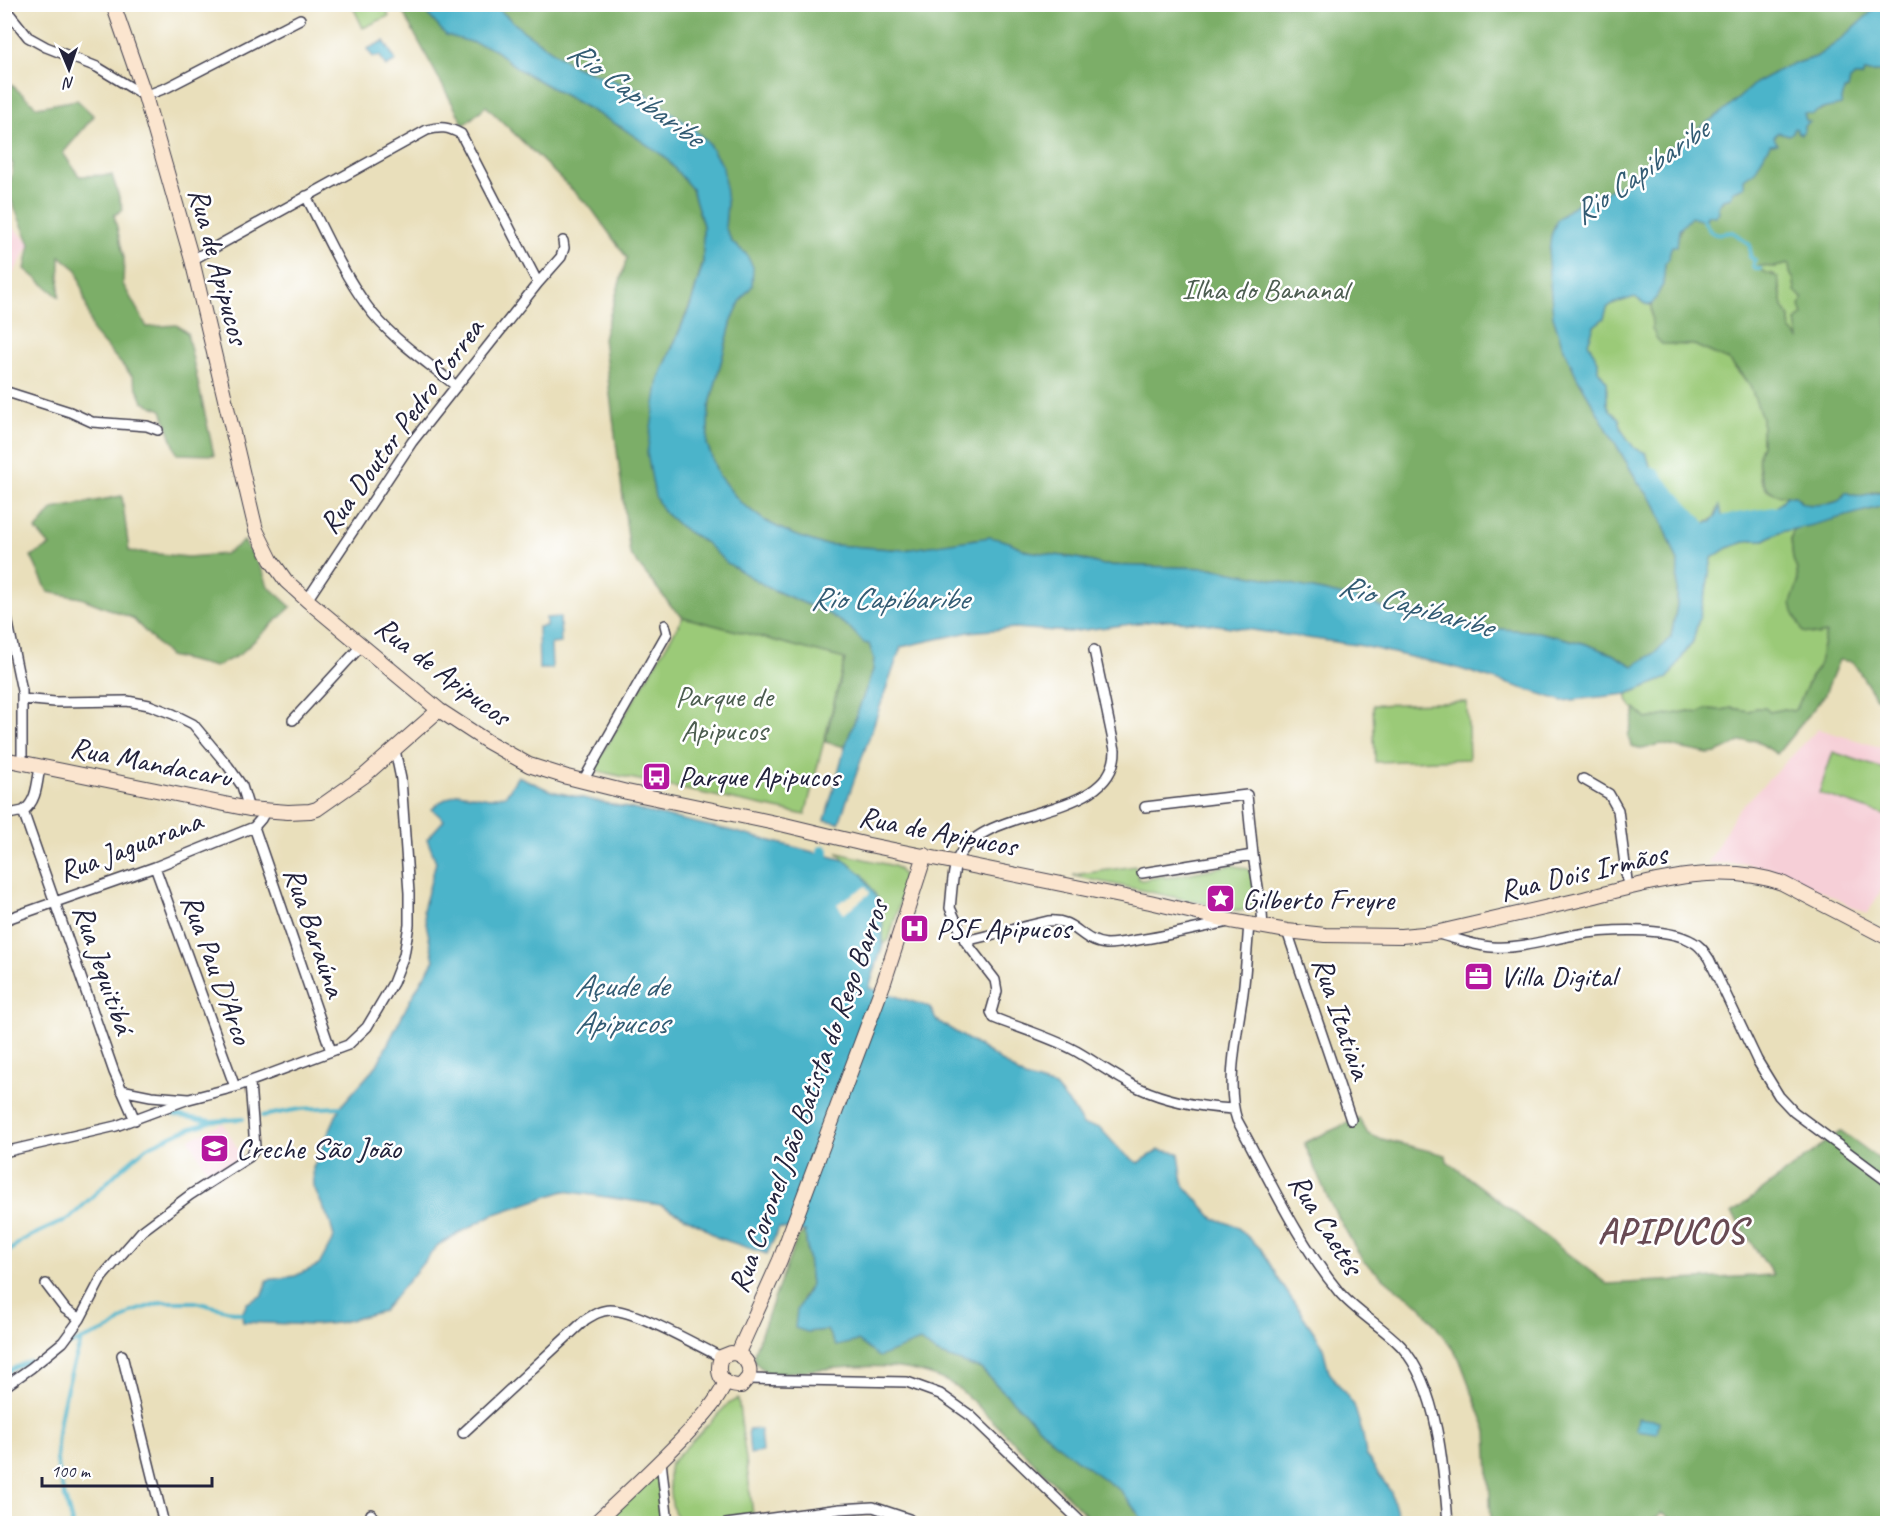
<svg xmlns="http://www.w3.org/2000/svg" width="1892" height="1528" viewBox="0 0 1892 1528" font-family="Caveat,sans-serif">
<style>
.built{fill:#f6cfd7}
.green{fill:#9bca78;stroke:#5e765a;stroke-width:1.5}
.forest{fill:#7cae68;stroke:#4f6852;stroke-width:1.5;fill-rule:evenodd}
.water{fill:#4cb4ca;stroke:#376b82;stroke-width:1.5}
.pier{fill:#e9dfbb}
.lines{fill:none;stroke-linecap:round;stroke-linejoin:round}
.stream{stroke:#4cb4ca;stroke-width:4}
.canal{stroke:#4cb4ca;stroke-width:12}
.river{stroke:#4cb4ca;stroke-width:21}
.street-casing{stroke:#403e4e;stroke-width:12}
.secondary-casing{stroke:#403e4e;stroke-width:16}
.street{stroke:#fff;stroke-width:9}
.secondary{stroke:#fbe5cf;stroke-width:14}
.labels{text-anchor:middle;stroke-width:5;stroke-linejoin:round;paint-order:stroke}
.street-label{font-size:30px;fill:#22223b;stroke:#fff}
.park-label{font-size:30px;fill:#4c5d50;stroke:#fff}
.poi-label{font-size:30px;fill:#22223b;stroke:#fff;text-anchor:start}
.water-label{font-size:32px;font-style:italic;fill:#335c74;stroke:#fff}
.district-label{font-size:36px;font-weight:bold;letter-spacing:1.5px;fill:#694b54;stroke:#fff}
</style>
<rect width="100%" height="100%" fill="#fff"/>
<filter id="ink" filterUnits="userSpaceOnUse"><feTurbulence type="fractalNoise" baseFrequency=".0167" numOctaves="2"/><feDisplacementMap in="SourceGraphic" scale="12" xChannelSelector="R" yChannelSelector="G"/><feConvolveMatrix kernelMatrix="1 2 1 2 8 2 1 2 1" color-interpolation-filters="sRGB"/></filter>
<filter id="wash" filterUnits="userSpaceOnUse"><feTurbulence type="fractalNoise" baseFrequency=".008" numOctaves="4" result="noise"/><feDisplacementMap in="SourceGraphic" scale="24" xChannelSelector="R" yChannelSelector="G"/><feGaussianBlur stdDeviation="1.35" result="paint"/><feColorMatrix in="noise" values="0 0 0 0 0 0 0 0 0 0 0 0 0 0 0 0 0 1.4 0 .05"/><feComposite in="paint" operator="in"/></filter>
<g filter="url(#wash)">
<rect width="100%" height="100%" fill="#e9dfbb"/>
<path class="built" d="M5,219L30,244L5,288Z
M1818,729L1887,749V881L1867,914L1797,879L1769,868L1738,863H1708L1735,814Z
M223,1123L242,1157L212,1179L189,1139Z"/>
<path class="green" d="M352,5H384L389,16L363,28Z
M1789,264L1790,273L1794,280L1795,290L1803,299V315L1796,321L1799,341L1790,329V318L1783,307L1780,286L1774,274L1766,273L1760,269L1759,266L1775,267Z
M1635,297L1645,304L1651,305L1652,329L1662,344L1694,345L1728,360L1750,386L1756,399L1762,418V446C1756,455 1758,478 1765,487C1770,493 1779,495 1787,496L1771,513L1765,515L1761,521L1753,525L1748,521L1723,518L1717,510C1715,519 1713,521 1704,523C1691,513 1667,515 1668,495L1672,492C1654,484 1652,471 1646,453L1634,448L1622,431L1619,418L1610,411L1607,404V382L1598,370V361L1588,343L1594,326L1604,318L1607,308L1612,304Z
M1793,529L1791,539L1793,559L1797,570L1798,583L1793,611L1796,616L1826,632L1818,668L1811,677L1797,708L1793,711L1784,709L1770,712L1765,708H1756L1749,711L1732,708L1722,710L1706,709L1699,713L1689,711L1647,719C1639,713 1625,705 1627,694L1668,678L1693,642L1706,591L1712,558L1727,548L1751,540H1765L1779,532Z
M683,617L845,659L805,815L597,771L596,764Z
M1467,702L1469,759L1375,762L1373,705Z
M1833,752L1887,770V816L1819,793Z
M838,853L894,866C899,869 902,872 904,877C906,888 892,927 889,940L883,944L882,906L863,875L844,860Z
M1231,865L1248,869L1253,877L1257,898C1253,905 1248,910 1240,911L1074,876V875L1135,866L1139,879L1142,880L1164,876L1166,878Z
M738,1398L753,1514L686,1523L680,1522C671,1515 667,1475 670,1464L727,1405Z
M657,1464L664,1523L594,1524Z"/>
<path class="forest" d="M399,5H424L430,17L471,42L492,48L520,70L621,127L665,157L692,189L703,225V261L692,300L659,379L655,496L664,512L682,528L705,542L769,588L829,614L850,628L864,643L869,644L874,658L873,670L845,747L825,742L845,659L683,617L672,607L630,554L603,338L627,258L591,208L486,106L464,125Z
M494,5H1879L1839,41L1816,57L1785,67L1755,83L1728,108L1670,148L1624,184L1576,204L1557,220L1551,236L1553,316L1562,344L1577,377L1617,446L1638,482L1656,505L1678,562L1677,606L1671,637L1655,653L1633,666L1612,654L1586,644L1538,632L1429,623L1323,591L1210,568L1103,565L1077,558L1027,551L1009,542L974,539L952,544L904,550L821,544L794,535L765,521L740,502L718,475L707,444L709,408L732,320L741,299L752,285L746,254L732,242L725,227L727,204L708,143L693,128L641,91L572,65L522,30Z
M1887,68V492L1875,491L1864,496L1843,495L1841,500C1833,503 1809,508 1802,503C1800,501 1798,498 1796,496C1772,497 1761,489 1759,464C1758,457 1758,452 1762,446V418L1750,386L1738,370L1728,360L1694,345L1662,344L1657,339L1652,329L1651,305L1663,285L1665,263L1672,246L1677,245C1678,232 1681,226 1691,217L1706,218L1733,191L1738,190L1744,179L1758,165L1770,144H1774V137L1778,132L1789,135L1794,128L1804,127L1809,122L1806,121L1804,113L1822,110L1829,106L1841,105L1844,90L1848,89L1849,80L1854,77H1862L1864,72H1883ZM1789,264L1790,273L1794,280L1795,291L1803,299L1800,306L1803,315L1796,321L1799,339L1790,329V318L1783,307L1778,278C1773,274 1766,274 1760,269L1759,266L1775,267Z
M5,79L37,107L77,100L94,116L63,153L79,176L112,175L123,210L114,215L124,258L123,284L147,327L177,325L187,333L214,455L177,454L162,410L143,402L132,376L93,332L77,270L60,256L59,297L25,269L30,244L9,195L13,163L5,161Z
M122,496L129,551L188,557L225,554L244,541L263,572L268,586L291,607L239,655L215,667L169,656L132,618L81,598L48,592L31,556L50,546L36,530L53,509Z
M1887,505V694L1876,698L1853,662L1839,660L1824,696L1777,754L1755,740L1740,742L1717,753L1708,754L1660,744L1643,749L1631,746L1628,736L1636,709L1647,719L1689,711L1699,713L1706,709L1722,710L1732,708L1749,711L1756,708H1765L1770,712L1784,709L1793,711L1797,708L1811,677L1818,668L1826,633L1818,635L1803,632L1793,612L1791,603L1798,583L1797,570L1793,559L1791,539L1793,529Z
M1359,1118L1368,1134L1378,1138L1446,1155L1447,1161L1607,1284L1773,1275L1732,1213L1841,1131L1887,1165V1523H1679L1662,1512L1651,1523H1491L1487,1432L1459,1358L1421,1306L1393,1286L1363,1261L1330,1203L1304,1143Z
M805,1231L811,1284L802,1298L807,1332L827,1330L836,1346L858,1341L902,1347L920,1341L938,1354L981,1369L1053,1441L1084,1465L1121,1491L1145,1523H1094L976,1404C969,1398 962,1391 955,1386C899,1353 828,1371 768,1374L757,1364L754,1359L755,1350L792,1251L798,1237Z"/>
<path class="water" d="M424,5H494L522,30L572,65L641,91L693,128L708,143L723,167L727,204L725,227L732,242L746,254L753,267L752,286L741,300L732,320L709,408L707,444L718,475L740,502L765,521L794,535L821,544L904,550L990,537L1009,542L1027,551L1077,558L1103,565L1210,568L1265,578L1366,601L1404,617L1429,623L1538,632L1586,644L1612,654L1633,666L1655,653L1671,637L1677,606L1678,562L1656,505L1638,482L1617,446L1577,377L1562,344L1553,316L1548,262L1551,236L1557,220L1576,204L1624,184L1670,148L1728,108L1755,83L1785,67L1816,57L1839,41L1879,5H1887V68L1883,72H1864L1862,77H1854L1850,80L1848,89L1844,90L1841,105C1831,108 1821,107 1813,114L1804,113L1806,121L1810,122L1804,126V131L1801,134L1797,132V129L1794,128L1793,132L1789,135L1778,132L1774,137L1777,144H1770L1755,171L1744,179V187L1733,191L1731,197L1723,199L1718,206L1719,212L1715,216L1708,215L1706,218V222L1691,217L1679,230L1677,246H1672L1670,251L1669,259L1665,263L1663,285C1658,291 1657,299 1651,305L1645,304L1635,297L1612,304L1607,308L1604,318L1594,326L1588,343L1598,361V370L1607,382V404L1610,411L1619,418L1622,431L1634,448L1646,453C1650,465 1654,488 1668,488L1673,492L1668,495V503L1670,506L1679,507L1680,509L1679,512L1687,516L1692,515L1696,519L1701,518L1704,523L1711,522L1715,519L1719,506L1723,518L1748,521L1753,525L1761,521L1765,515L1771,513L1787,496H1796L1801,503C1808,506 1834,505 1840,500C1843,498 1844,495 1846,492C1861,501 1872,490 1887,492V505L1809,526L1779,532L1764,540H1751L1727,548L1712,558L1706,591L1693,641L1668,678L1627,694L1563,701L1454,667L1363,646L1203,623L1162,620L1069,632L1015,628L969,632L901,647L839,823L825,820L845,747L873,670L874,658L869,644L864,643L850,628L829,614L769,588L727,563L705,542L682,528L664,512L655,496L647,453L659,379L691,304L703,264V225L692,189L665,157L621,127L520,70L492,48L446,35L430,17Z
M384,41L396,61L386,67L380,56L373,57L367,49Z
M560,617L561,643L551,644L552,669H539L538,627L546,626V618Z
M518,776L551,791L732,831L844,860L863,875L882,906L883,944L869,988L930,1007L936,1020L988,1052L1025,1078L1055,1087L1072,1107L1083,1125L1100,1128L1121,1151L1138,1163L1159,1150L1179,1153L1183,1184L1213,1218L1236,1226L1261,1249L1281,1283L1322,1344L1329,1372L1354,1405L1363,1435L1366,1455L1391,1492L1400,1523H1145L1121,1491L1084,1465L1053,1441L981,1369L938,1354L920,1341L879,1357L858,1341L836,1346L827,1330L807,1332L795,1328L797,1310L811,1284L805,1231L779,1228L767,1254L716,1237L704,1227L661,1205L564,1191L492,1215L438,1245L383,1311L338,1323L313,1325L243,1322L242,1314L247,1303L263,1295L267,1280L295,1276L319,1265L334,1237L330,1222L314,1188L313,1168L340,1107L377,1065L411,998L434,960L423,910L436,862L427,839L444,820L432,809L442,801L458,793L490,798L506,795Z
M1638,1418L1659,1421L1657,1433L1636,1430Z
M760,1429L762,1452L750,1454L748,1430Z"/>
<path class="pier" d="M866,886L870,893L844,914L837,904Z"/>
<g class="lines">
<path class="stream" d="M1702,218L1710,231L1715,234L1733,232L1750,245V257L1755,260L1753,266L1756,269H1760
M173,1115L211,1121
M262,1116L300,1109L340,1107
M4,1256L22,1240L70,1218L122,1168L147,1147L180,1132L213,1121L243,1119
M67,1346L110,1329L132,1312L162,1302H195L242,1314
M4,1373L29,1361
M72,1524C68,1505 61,1487 58,1469C52,1434 70,1374 81,1341"/>
<path class="canal" d="M823,851V855"/>
<path class="river" d="M1651,477L1659,488L1698,530L1699,533
M1722,526L1789,515"/>
</g>
</g>
<g filter="url(#ink)">
<g class="lines">
<defs>
<path id="street" d="M4,7L28,37L46,47L97,67L145,96L168,87L300,19
M306,196C325,233 342,272 367,306C390,338 426,361 456,386
M192,260L427,130C441,126 448,127 461,134L538,283
M4,391L70,412L92,422L147,426L158,430
M307,600L412,442L538,283L561,257L564,248L563,241
M4,604L22,691V762
M1094,650L1115,750C1115,820 992,803 960,854C952,866 952,894 950,908L952,912L965,941L995,980L997,991L991,1012L994,1018C1022,1029 1050,1037 1076,1051C1097,1063 1117,1078 1139,1088C1169,1102 1200,1107 1233,1109
M22,699L55,702L127,701L149,705L173,714L193,724L228,766L242,786L249,809
M293,720L362,645
M40,767C37,783 37,802 23,811L114,1072L135,1120
M1583,779L1609,794L1618,810L1628,888
M583,781L667,633L665,625
M1145,807L1247,795L1253,855L1262,913L1263,927
M4,815L23,811
M254,827L331,1051
M155,867L235,1087
M1142,873L1253,855
M4,920L155,867L254,827L261,819L266,810
M1249,924C1247,947 1246,970 1243,993C1238,1029 1225,1086 1237,1120C1269,1178 1297,1241 1339,1292C1357,1313 1382,1326 1401,1346C1438,1387 1444,1470 1448,1524
M1287,931L1351,1120
M1438,934C1455,938 1474,946 1492,947C1520,949 1547,940 1574,935C1604,930 1667,926 1693,942C1701,946 1704,952 1709,959L1757,1060L1779,1096L1794,1112L1888,1182
M965,941L1048,921C1076,918 1079,941 1106,944C1116,944 1127,942 1138,940C1168,936 1198,928 1228,922
M121,1090L151,1096L189,1099L235,1087L348,1045L367,1027L393,983L404,955L409,925V893L401,779L395,750
M4,1152L116,1126L186,1100
M46,1284L65,1309L80,1319
M122,1355L164,1524
M748,1379L907,1382L940,1394L971,1416L1083,1524
M4,1387L31,1368L63,1342L80,1319L102,1277L142,1231L190,1195L249,1157L253,1152L255,1147L250,1083
M463,1433L585,1320C593,1315 601,1310 610,1310C636,1310 696,1345 721,1357
M661,1461L668,1524
M371,1514L377,1524
M726,1524L840,1509L873,1507L909,1519L915,1524"/>
<path id="secondary" d="M113,4L145,96L192,260L256,530L271,560L286,581L307,600L439,710L488,742L529,765L567,777L627,792L785,825L864,844L1150,902L1231,921L1287,931L1325,935L1401,936L1435,933C1483,922 1531,911 1579,900C1644,884 1716,860 1782,883L1888,938
M4,759L249,809L288,812L310,811L317,809L364,776L439,710
M731,1353C743,1353 753,1366 748,1378C747,1379 742,1385 741,1386C722,1386 715,1375 721,1357Z
M738,1353L780,1260L884,982L925,855
M594,1524C624,1496 654,1468 682,1439C698,1422 715,1405 725,1384"/>
</defs>
<use href="#street" class="street-casing"/>
<use href="#secondary" class="secondary-casing"/>
<use href="#street" class="street"/>
<use href="#secondary" class="secondary"/>
</g>
</g>
<defs>
<symbol id="bus-square" viewBox="-11 -11 22 22"><rect x="-9" y="-9" width="18" height="18" rx="4" fill="#b5179e" stroke="#fff"/><path d="M-5-6H5V4H4V6H2V4H-2V6H-4V4H-5ZM-3.5-4V0h7V-4ZM-3.5 1.2v1.5H-2V1.2ZM2 1.2v1.5H3.5V1.2Z" fill="#fff"/></symbol>
<symbol id="sight-square" viewBox="-11 -11 22 22"><rect x="-9" y="-9" width="18" height="18" rx="4" fill="#b5179e" stroke="#fff"/><path d="M0-6L1.8-2.2L6-1.7L2.9 1.2L3.7 5.4L0 3.3L-3.7 5.4L-2.9 1.2L-6-1.7L-1.8-2.2Z" fill="#fff"/></symbol>
<symbol id="hospital-square" viewBox="-11 -11 22 22"><rect x="-9" y="-9" width="18" height="18" rx="4" fill="#b5179e" stroke="#fff"/><path d="M-5-5h3v3.5h4V-5h3V5h-3V1.5h-4V5h-3Z" fill="#fff"/></symbol>
<symbol id="office-square" viewBox="-11 -11 22 22"><rect x="-9" y="-9" width="18" height="18" rx="4" fill="#b5179e" stroke="#fff"/><path d="M-6-3h4V-5.5h4V-3h4V5H-6ZM-1-4.5V-3h2v-1.5ZM-6 0V1H6V0Z" fill="#fff"/></symbol>
<symbol id="school-square" viewBox="-11 -11 22 22"><rect x="-9" y="-9" width="18" height="18" rx="4" fill="#b5179e" stroke="#fff"/><path d="M0-5L7-2L0 1L-7-2ZM-4 1L0 2.5L4 1V4Q0 6-4 4Z" fill="#fff"/></symbol>
</defs>
<g fill-rule="evenodd">
<use href="#bus-square" x="640" y="760" width="33" height="33"/>
<use href="#sight-square" x="1204" y="882" width="33" height="33"/>
<use href="#hospital-square" x="898" y="912" width="33" height="33"/>
<use href="#office-square" x="1462" y="960" width="33" height="33"/>
<use href="#school-square" x="198" y="1132" width="33" height="33"/>
</g>
<g class="labels">
<g class="street-label">
<text transform="translate(219 266) rotate(75)" y="10">Rua de Apipucos</text>
<text transform="translate(401 426) rotate(-54)" y="10">Rua Doutor Pedro Correa</text>
<text transform="translate(443 671) rotate(37)" y="10">Rua de Apipucos</text>
<text transform="translate(151 762) rotate(11)" y="10">Rua Mandacaru</text>
<text transform="translate(938 831) rotate(11)" y="10">Rua de Apipucos</text>
<text transform="translate(130 846) rotate(-21)" y="10">Rua Jaguarana</text>
<text transform="translate(1583 872) rotate(-13)" y="10">Rua Dois Irmãos</text>
<text transform="translate(315 932) rotate(71)" y="10">Rua Baraúna</text>
<text transform="translate(104 969) rotate(71)" y="10">Rua Jequitibá</text>
<text transform="translate(217 969) rotate(70)" y="10">Rua Pau D'Arco</text>
<text transform="translate(1342 1018) rotate(71)" y="10">Rua Itatiaia</text>
<text transform="translate(808 1096) rotate(-70)" y="10">Rua Coronel João Batista do Rego Barros</text>
<text transform="translate(1326 1224) rotate(58)" y="10">Rua Caetés</text>
</g>
<g class="park-label">
<text x="1265" y="299">Ilha do Bananal</text>
<text x="724" y="706">Parque de<tspan x="724" dy="34">Apipucos</tspan></text>
</g>
<g class="poi-label">
<text x="678" y="786">Parque Apipucos</text>
<text x="1242" y="909">Gilberto Freyre</text>
<text x="936" y="938">PSF Apipucos</text>
<text x="1500" y="986">Villa Digital</text>
<text x="236" y="1158">Creche São João</text>
</g>
<g class="water-label">
<text transform="translate(636 93) rotate(36)" y="11">Rio Capibaribe</text>
<text transform="translate(1640 171) rotate(-35)" y="11">Rio Capibaribe</text>
<text x="889" y="609">Rio Capibaribe</text>
<text transform="translate(1416 605) rotate(16)" y="11">Rio Capibaribe</text>
<text x="621" y="996">Açude de<tspan x="621" dy="37">Apipucos</tspan></text>
</g>
<g class="district-label">
<text x="1672" y="1243">APIPUCOS</text>
</g>
</g>
<rect width="1892" height="1528" fill="none" stroke="#fff" stroke-width="24"/>
<g transform="translate(69 69) rotate(178)" stroke="#ffffff" stroke-width="4.5" paint-order="stroke">
<path d="M0-4.5L10 22L0 15L-10 22Z" fill="#22223b"/>
<text y="-9" font-size="16" font-weight="bold" text-anchor="middle" fill="#22223b">N</text>
</g>
<path d="M42 1477v9h170v-9" fill="none" stroke="#22223b" stroke-width="3"/>
<text x="51" y="1477" font-size="18" fill="#22223b" stroke="#ffffff" stroke-width="4.5" paint-order="stroke">100 m</text>
</svg>
